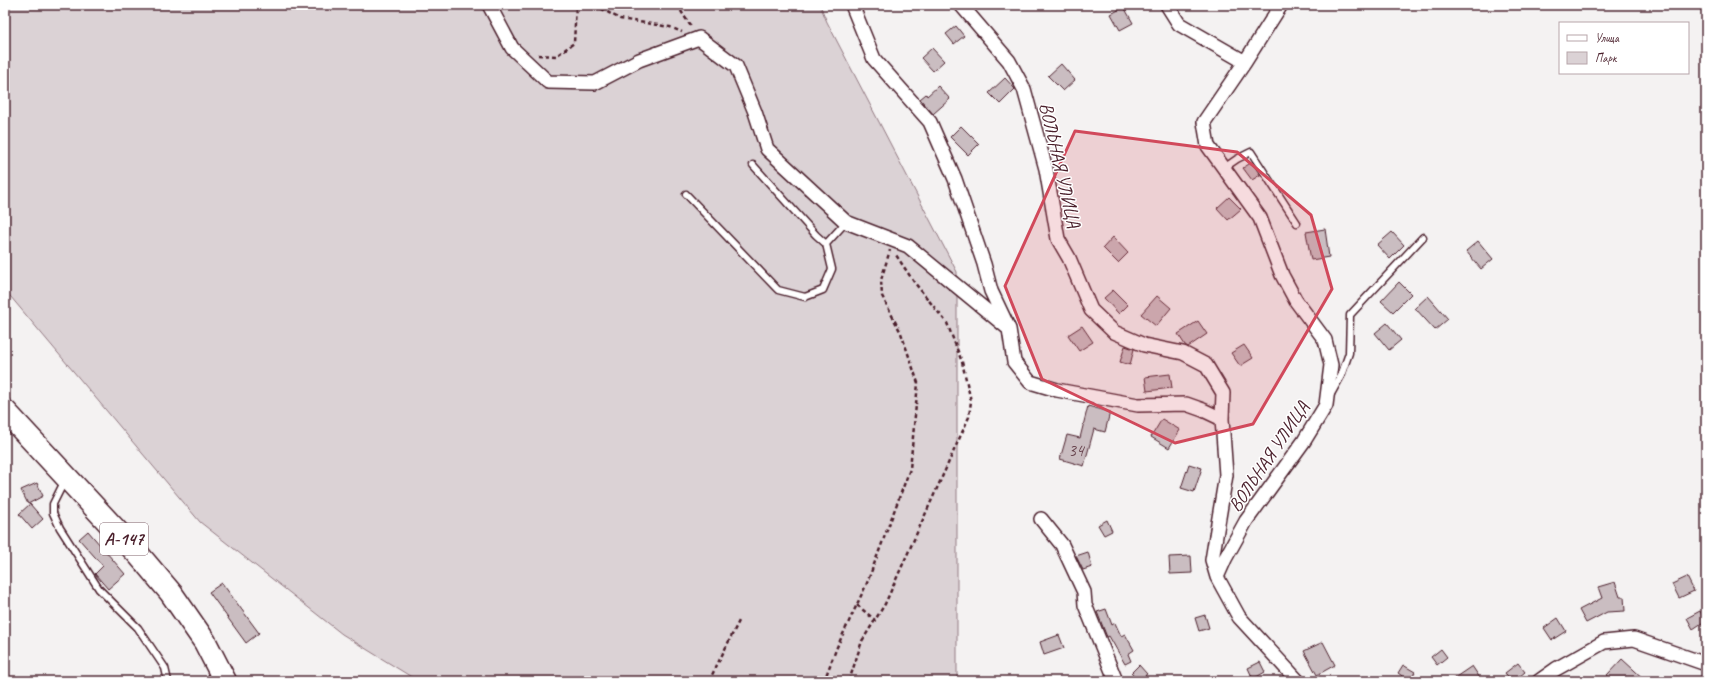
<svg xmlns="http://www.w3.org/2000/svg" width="1711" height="686" viewBox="0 0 1711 686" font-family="Caveat,sans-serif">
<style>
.green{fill:#dbd2d5;stroke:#927880}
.building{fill:#cabdc1;stroke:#4a1f2b}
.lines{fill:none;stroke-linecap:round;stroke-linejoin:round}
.lane-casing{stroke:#4a1f2b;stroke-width:9}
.street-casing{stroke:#4a1f2b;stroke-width:16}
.highway-casing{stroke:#4a1f2b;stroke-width:25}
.path{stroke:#4a1f2b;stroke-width:2.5;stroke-dasharray:4 3;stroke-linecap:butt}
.lane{stroke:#fff;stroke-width:6}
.street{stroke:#fff;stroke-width:13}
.highway{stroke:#fff;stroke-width:22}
.marked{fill:#d1495b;fill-opacity:0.2;stroke:#d1495b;stroke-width:3;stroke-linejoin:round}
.labels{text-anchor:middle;stroke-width:3;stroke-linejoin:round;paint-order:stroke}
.number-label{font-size:17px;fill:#6a4650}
.shield{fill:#fff;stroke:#80626b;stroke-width:1}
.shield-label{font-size:18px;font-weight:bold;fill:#4a1f2b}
.street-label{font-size:19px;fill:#4a1f2b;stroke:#fff}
</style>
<rect width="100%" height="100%" fill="#f4f2f2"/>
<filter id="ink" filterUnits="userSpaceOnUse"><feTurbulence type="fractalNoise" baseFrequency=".025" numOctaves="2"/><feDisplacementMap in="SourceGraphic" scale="8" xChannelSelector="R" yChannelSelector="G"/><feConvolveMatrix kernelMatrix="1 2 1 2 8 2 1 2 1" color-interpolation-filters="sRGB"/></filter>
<g filter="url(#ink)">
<path class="green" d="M5,5H820L827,22L957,272V681H418L342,634L200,522L5,290Z"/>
<path class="building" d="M1124,7L1133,23L1120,30L1111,14Z
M956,26L964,36L954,44L946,34Z
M932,48L944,61L933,71L921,58Z
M1061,64L1075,80L1063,91L1048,76Z
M1005,78L1015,89L1000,104L989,93Z
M938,86L950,99L933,114L920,99L926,94L927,96Z
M961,126L979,144L968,155L950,137Z
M1252,162L1260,175L1252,180L1243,168Z
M1229,197L1241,209L1228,220L1217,208Z
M1325,229L1329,257L1311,260L1306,232Z
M1392,232L1404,245L1390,259L1377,245Z
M1113,237L1128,253L1118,263L1103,248Z
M1478,241L1493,259L1481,269L1466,251Z
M1399,282L1411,294L1393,312L1381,301Z
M1113,290L1128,305L1119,314L1104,298Z
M1157,296L1171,308L1156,326L1141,314Z
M1428,296L1448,319L1435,330L1415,308Z
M1198,321L1207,334L1188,347L1185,345L1178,334Z
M1387,323L1401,340L1389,350L1375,333Z
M1082,326L1093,342L1079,351L1068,335Z
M1244,345L1253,358L1240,366L1231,353Z
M1125,346L1134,349L1130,365L1120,362Z
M1170,374L1172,388L1147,391L1145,377Z
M1088,406L1110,412L1105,432L1094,429L1084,466L1060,459L1067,435L1080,438Z
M1162,419L1180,430L1169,448L1151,437Z
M1189,464L1202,468L1194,492L1181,488Z
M37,483L43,496L28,504L21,490Z
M30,504L43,519L32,529L19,514Z
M1107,520L1112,531L1104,535L1098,525Z
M88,531L125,574L108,589L95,574L103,566L79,539Z
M1088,552L1092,567L1083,570L1076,556Z
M1191,556L1192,573L1170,574L1169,557Z
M1687,577L1694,591L1679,598L1672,584Z
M1615,582L1620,597H1624L1625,611L1607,612L1586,623L1579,610L1602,598L1598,587Z
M222,583L259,633L246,643L209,592Z
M1106,609L1112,625L1115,623L1121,636L1125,634L1134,650L1128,654L1131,661L1125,664L1109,636L1107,637L1097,612Z
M1700,611L1705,621L1693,629L1687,618Z
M1205,615L1209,628L1199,631L1195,618Z
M1558,618L1566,631L1552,640L1544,628Z
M1059,635L1064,648L1044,655L1040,642Z
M1323,642L1335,665L1317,675L1304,651Z
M1441,649L1447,657L1437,665L1431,657Z
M1622,659L1646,681H1614L1607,675Z
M1260,662L1265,672L1253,679L1248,668Z
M1518,663L1525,672L1514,681H1511L1505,673Z
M1139,665L1147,674L1138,681L1131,673Z
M1403,665L1415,672L1409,681L1398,673Z
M1472,666L1482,681H1450Z"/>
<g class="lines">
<defs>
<path id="lane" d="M1224,168L1237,159L1251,152L1297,223
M686,194L778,290L805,297L823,290L832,269L826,244L816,235L753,165
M826,244L846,222
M1331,394L1341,376L1349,353L1350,315L1423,237
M65,480L53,504V513L60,528L99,589L138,628L165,668L168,681"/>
<path id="street" d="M489,5L512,48L548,82L595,83L639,60L699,38L736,66L755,112L767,149L846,222L908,246L1009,329
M852,5L874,59L930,122L955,179L984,264L991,291L1009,329L1014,362L1030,382L1057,390L1138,405L1186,404L1203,410L1222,419
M961,5L1009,61L1024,89L1046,169L1058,239L1069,258L1091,310L1114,332L1144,345L1183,353L1206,365L1223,393L1222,419L1226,475L1212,560L1217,577L1239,617L1298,681
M1167,5L1179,24L1245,62
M1041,519L1062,545L1084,592L1085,605L1116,681
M1217,577L1225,559L1246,521L1304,441L1326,405L1331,365L1325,340L1296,301L1282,275L1260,218L1208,146L1204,122L1245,62L1281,5
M1539,681L1556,669L1604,642L1634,639L1706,664"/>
<path id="highway" d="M5,411L138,554L171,593L205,642L225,681"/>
</defs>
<use href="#lane" class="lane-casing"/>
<use href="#street" class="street-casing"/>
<use href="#highway" class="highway-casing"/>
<path class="path" d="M595,5L620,19L670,27L682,32
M677,5L692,28
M538,55L556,56L574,43L576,5
M857,605L875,620
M709,681L739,621
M824,681L837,647L867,583L910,469L918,383L901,333L882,296L881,280L890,250
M849,681L862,641L885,604L969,417L971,401L962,362L947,323L914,282L896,255"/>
<use href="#lane" class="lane"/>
<use href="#street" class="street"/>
<use href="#highway" class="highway"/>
</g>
</g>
<path class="marked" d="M1075,131L1237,152L1311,215L1332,289L1253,424L1175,443L1042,379L1005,286Z"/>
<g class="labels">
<g class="number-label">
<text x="1076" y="456">34</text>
</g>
<rect class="shield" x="100" y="523" width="48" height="32" rx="3"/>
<g class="shield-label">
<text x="124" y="545">А-147</text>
</g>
<g class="street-label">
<text transform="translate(1061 165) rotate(77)" y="7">ВОЛЬНАЯ УЛИЦА</text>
<text transform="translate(1268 456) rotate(-56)" y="7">ВОЛЬНАЯ УЛИЦА</text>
</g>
</g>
<rect width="1711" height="686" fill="none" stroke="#fff" stroke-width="20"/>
<rect x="10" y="10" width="1691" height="666" fill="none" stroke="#4a1f2b" stroke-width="1.5" filter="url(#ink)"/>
<rect x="1559" y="22" width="130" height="52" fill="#ffffff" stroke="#b7a5aa"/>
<rect x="1567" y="35" width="20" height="6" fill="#ffffff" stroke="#b7a5aa"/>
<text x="1595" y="42" font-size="12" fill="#4a1f2b">Улица</text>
<rect x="1567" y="52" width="20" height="12" fill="#dbd2d5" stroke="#b7a5aa"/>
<text x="1595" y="62" font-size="12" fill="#4a1f2b">Парк</text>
</svg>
